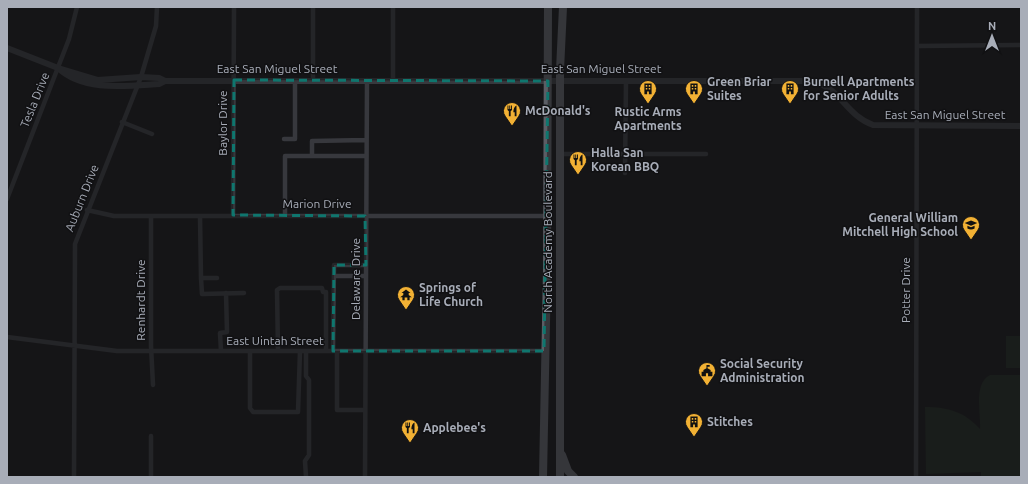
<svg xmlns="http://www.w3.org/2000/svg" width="1028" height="484" viewBox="0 0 1028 484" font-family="Ubuntu,sans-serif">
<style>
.green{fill:#1e261f}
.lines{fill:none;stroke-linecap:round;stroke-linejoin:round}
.minor{stroke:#37383d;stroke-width:4.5}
.tertiary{stroke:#37383d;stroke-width:6}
.trunk{stroke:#5b5e65;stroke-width:8}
.marked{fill:none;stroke:#0f766e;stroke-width:3;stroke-dasharray:8 5;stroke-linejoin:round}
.labels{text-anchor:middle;stroke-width:3;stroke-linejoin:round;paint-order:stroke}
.street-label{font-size:12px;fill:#a8adb8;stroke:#111113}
.poi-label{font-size:12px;font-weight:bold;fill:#a8adb8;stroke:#111113;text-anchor:start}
</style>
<rect width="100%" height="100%" fill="#161618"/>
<path class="green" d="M1006,336H1021V368H1006Z
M990,375H1021V476H981V472L926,474L925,407C948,407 965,412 980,429C981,413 973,384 990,375Z"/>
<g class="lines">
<path class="minor" d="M917,46L1021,45
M313,80V7
M393,80V7
M122,122L152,134
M284,139H295V80
M560,154H706
M312,156V141L366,140
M625,173L626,81
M7,199L69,39L77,7
M87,210L114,216H547
M233,215L234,7
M285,215V156H366
M151,216V346L153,385
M200,216L201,278H217
M334,276H365
M201,278L202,294L244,293
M7,337L117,351H544
M221,351L220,333L227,332L226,293
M250,351V408L253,412H298L300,351
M278,351L277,290L280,288H322L323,292H326V351
M333,351L334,265H366
M337,351V410H365
M74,477L75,244L141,77L156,26L157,7
M151,477V436
M306,477L305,461L309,455V380L306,376V351
M365,477L367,80
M916,477L917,7"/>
<path class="tertiary" d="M7,48L58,68L98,80L141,77L159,78L165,81H811C841,87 845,115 873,125L1021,126
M58,68C84,92 126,86 159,84L165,81"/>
<path class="trunk" d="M562,455L568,471L574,477
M543,477L547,270L548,7
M560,477V70L563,7"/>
</g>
<path d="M0 0H1028V484H0ZM234,80L548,81L544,351H333L334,265H366L365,216L233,215Z" fill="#161618" fill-opacity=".55" fill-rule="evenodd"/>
<path class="marked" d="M234,80L548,81L544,351H333L334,265H366L365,216L233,215Z"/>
<defs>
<symbol id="building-pin" viewBox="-11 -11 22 30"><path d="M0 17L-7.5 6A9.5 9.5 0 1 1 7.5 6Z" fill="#f2b134" stroke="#111113"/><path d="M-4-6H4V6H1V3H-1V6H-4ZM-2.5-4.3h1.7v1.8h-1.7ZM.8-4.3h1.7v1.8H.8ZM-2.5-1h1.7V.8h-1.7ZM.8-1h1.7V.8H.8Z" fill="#111"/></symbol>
<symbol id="restaurant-pin" viewBox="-11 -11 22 30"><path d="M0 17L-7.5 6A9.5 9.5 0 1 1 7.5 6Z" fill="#f2b134" stroke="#111113"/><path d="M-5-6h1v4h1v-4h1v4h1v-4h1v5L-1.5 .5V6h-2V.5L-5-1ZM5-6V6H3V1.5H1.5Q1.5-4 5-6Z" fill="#111"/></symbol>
<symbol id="school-pin" viewBox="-11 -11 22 30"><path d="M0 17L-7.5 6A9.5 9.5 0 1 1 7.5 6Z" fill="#f2b134" stroke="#111113"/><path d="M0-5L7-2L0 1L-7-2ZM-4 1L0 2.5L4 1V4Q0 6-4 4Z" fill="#111"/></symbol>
<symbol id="temple-pin" viewBox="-11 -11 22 30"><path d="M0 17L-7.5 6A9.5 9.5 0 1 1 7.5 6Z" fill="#f2b134" stroke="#111113"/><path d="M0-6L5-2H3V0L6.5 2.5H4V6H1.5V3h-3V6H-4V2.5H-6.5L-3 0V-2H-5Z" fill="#111"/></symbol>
<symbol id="civic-pin" viewBox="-11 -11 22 30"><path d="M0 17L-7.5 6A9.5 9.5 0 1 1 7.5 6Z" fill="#f2b134" stroke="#111113"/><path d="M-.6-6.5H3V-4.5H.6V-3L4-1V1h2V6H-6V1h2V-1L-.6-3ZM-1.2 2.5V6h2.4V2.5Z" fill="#111"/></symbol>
</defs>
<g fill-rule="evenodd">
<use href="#building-pin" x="638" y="79" width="20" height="27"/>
<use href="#building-pin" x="684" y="79" width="20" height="27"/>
<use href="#building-pin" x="780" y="79" width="20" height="27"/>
<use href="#restaurant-pin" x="502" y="101" width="20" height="27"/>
<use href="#restaurant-pin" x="568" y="150" width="20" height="27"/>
<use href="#school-pin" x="961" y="215" width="20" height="27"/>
<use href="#temple-pin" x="396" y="285" width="20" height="27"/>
<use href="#civic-pin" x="697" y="361" width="20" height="27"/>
<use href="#building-pin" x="684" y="412" width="20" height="27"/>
<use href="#restaurant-pin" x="400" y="418" width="20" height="27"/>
</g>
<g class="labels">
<g class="street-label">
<text x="277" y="73">East San Miguel Street</text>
<text x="601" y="73">East San Miguel Street</text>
<text transform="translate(35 100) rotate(-68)" y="4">Tesla Drive</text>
<text x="945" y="119">East San Miguel Street</text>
<text transform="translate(223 123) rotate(-90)" y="4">Baylor Drive</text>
<text transform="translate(82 198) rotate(-68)" y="4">Auburn Drive</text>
<text x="317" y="208">Marion Drive</text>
<text transform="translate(548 242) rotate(-90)" y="4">North Academy Boulevard</text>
<text transform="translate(356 279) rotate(-90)" y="4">Delaware Drive</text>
<text transform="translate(906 290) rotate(-90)" y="4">Potter Drive</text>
<text transform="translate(141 300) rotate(-90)" y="4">Renhardt Drive</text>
<text x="275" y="345">East Uintah Street</text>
</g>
<g class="poi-label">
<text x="707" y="86">Green Briar<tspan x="707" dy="14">Suites</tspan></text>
<text x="803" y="86">Burnell Apartments<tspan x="803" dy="14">for Senior Adults</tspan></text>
<text x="525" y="115">McDonald's</text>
<text x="648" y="116" text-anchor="middle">Rustic Arms<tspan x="648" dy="14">Apartments</tspan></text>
<text x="591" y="157">Halla San<tspan x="591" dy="14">Korean BBQ</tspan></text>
<text x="958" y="222" text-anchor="end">General William<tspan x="958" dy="14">Mitchell High School</tspan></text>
<text x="419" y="292">Springs of<tspan x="419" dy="14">Life Church</tspan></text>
<text x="720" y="368">Social Security<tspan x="720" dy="14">Administration</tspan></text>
<text x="707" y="426">Stitches</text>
<text x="423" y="432">Applebee's</text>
</g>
</g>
<rect width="1028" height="484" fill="none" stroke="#a8adb8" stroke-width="16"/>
<g transform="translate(992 36)" stroke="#111113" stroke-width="3" paint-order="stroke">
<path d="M0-3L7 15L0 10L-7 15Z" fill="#a8adb8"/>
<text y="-6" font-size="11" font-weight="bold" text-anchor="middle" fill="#a8adb8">N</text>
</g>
</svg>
